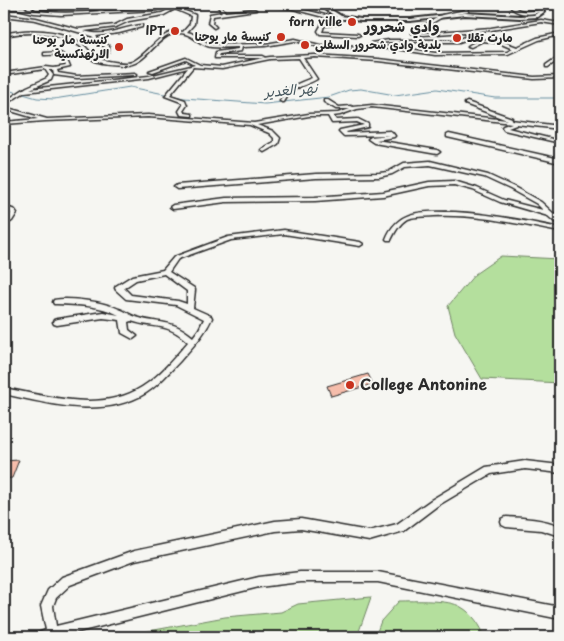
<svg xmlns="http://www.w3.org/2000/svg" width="564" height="641" viewBox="0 0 564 641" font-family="'Playpen Sans','Playpen Sans Arabic',sans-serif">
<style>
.green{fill:#b4df9d;stroke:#708564}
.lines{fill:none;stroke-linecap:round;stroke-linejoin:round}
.stream{stroke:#658d9f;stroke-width:1}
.building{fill:#f6bdab;stroke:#2b2b2b}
.minor-casing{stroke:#2b2b2b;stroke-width:3}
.major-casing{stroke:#2b2b2b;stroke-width:4}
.minor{fill:#f6f6f2;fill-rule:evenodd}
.major{fill:#f6f6f2;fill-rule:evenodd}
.poi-dot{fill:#c8321e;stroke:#f6f6f2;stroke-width:2}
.labels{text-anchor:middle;stroke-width:4;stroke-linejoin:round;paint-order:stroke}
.far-poi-label{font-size:12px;font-weight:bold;fill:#2b2b2b;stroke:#f6f6f2;text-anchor:end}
.far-water-label{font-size:14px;font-style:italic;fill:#43545b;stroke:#f6f6f2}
.far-quarter-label{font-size:15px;font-weight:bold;fill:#2b2b2b;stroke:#f6f6f2}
.poi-label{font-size:15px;font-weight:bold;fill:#2b2b2b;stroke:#f6f6f2;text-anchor:start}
</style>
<rect width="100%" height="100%" fill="#f6f6f2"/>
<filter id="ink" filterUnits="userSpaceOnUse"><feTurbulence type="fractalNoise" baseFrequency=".02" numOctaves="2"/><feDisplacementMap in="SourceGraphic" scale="10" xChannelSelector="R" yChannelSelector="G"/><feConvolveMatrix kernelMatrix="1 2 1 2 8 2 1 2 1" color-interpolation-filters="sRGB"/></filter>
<g filter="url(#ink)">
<path class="green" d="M501,256L560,259V383L482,379L455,333L448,306L475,274Z
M371,597L357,637H122L138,633L225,617L281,612L298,604Z
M399,601C414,601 449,599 461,607C472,613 481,626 485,637H375L381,621Z"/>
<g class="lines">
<path class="stream" d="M4,89L18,93
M23,94L37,98L54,99L130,87L184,98L265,104L329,97L349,90L361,89L395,95L437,89L495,98H560"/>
</g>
<path class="building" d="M368,374L373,384L331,396L327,386Z
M19,460L12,478L4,479V461Z"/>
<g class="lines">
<defs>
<path id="minor" d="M75,4H81L57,9H36L34,8L36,7H57Z
M169,4H173L168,7L156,10L61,15L34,13L18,9H4V7H24L26,8L25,9C50,14 75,13 100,11L93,8H88L89,6H95L105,11L156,8Z
M180,4H184L178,8L195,15L194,24L187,32L191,33L211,45L265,44L295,39L320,45L396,47L435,53L507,52L513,49L499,43L483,41L471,47L468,46C485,35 499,40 517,47L537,38L560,33V35L539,40L508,54L435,55L396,49L320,47L295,41L265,46L242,47L241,51L219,54L218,56H263L265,57L263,58L270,57L315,55L378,59L534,77L560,76V78L534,79L378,61L315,57L303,58L317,79C303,87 293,86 284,102H282L280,101C288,86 297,84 312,78L299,58L270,59L222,69L193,67L170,95L185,100L187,105L183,111L185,113L192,114V116L181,115L179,111L183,105L181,102L165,96L188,68L149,78L25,92L4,105V102L27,87L47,78L49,75L45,69L4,75V73L46,67L54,68L66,66C60,52 57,55 44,55V53H45C61,51 64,52 70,67L57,70L58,73L77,76L135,73L137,74L135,75L77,78L54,75L53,70H49L53,75L51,80L30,89L149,76L195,65L186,60L153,72L149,71L186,58L200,65L222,67L263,58H215L216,52L238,49V47C229,47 220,48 211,47C197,45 191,29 172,34C154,40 146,65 125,65C117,65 98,64 92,59C86,55 84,48 78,45C58,31 27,31 4,36V34C28,28 60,29 81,43C88,48 91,55 98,59L100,55L105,51V47L96,42L92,36L36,20L4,16V14L36,18L78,29L115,25L127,19L162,13ZM175,9L191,16L190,24L183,32C161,28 151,52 134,61C126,66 111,61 102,60L103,56L109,51V46L99,40L96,36L119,33L142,27V25C121,27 107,38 84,31L116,27L129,21L164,15Z
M216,4H220L225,12L254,9L256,10L213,16L212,23L216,27L214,28L208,23L210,14L222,12Z
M250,4L289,6L333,17H344V19H338L339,20L336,24L324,26L322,32L358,34L360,35L358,36L320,34L318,31L322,24L334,22L335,20L289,8Z
M434,4H449L435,6Z
M463,4H467L468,12L444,16L417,32L423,33L491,28L541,20L560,23V25L541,22L491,30L469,32L470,38L459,42H389L373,44L371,43L389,40H458L467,36L465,32L423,35L411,33L442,15L465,10Z
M508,4H512C519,14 530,11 541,10L543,11C531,15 516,16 508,4Z
M559,56H560V59L548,67H546V65Z
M324,100H328L339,107L351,106L353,107L372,105L507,120L465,104V103L467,102L512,118L511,120L560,126V129L516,124V125L508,128L560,141V143L504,130L502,127L503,126L512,123L372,107L357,109L340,115L333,116L336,120L358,119L368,124V127L346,132L347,133L390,131L392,132L395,136L394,137L376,140L437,150L440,152L437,154L374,143L368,139L371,137L389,135L344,136L339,131L340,130L364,125L357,122L332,123L328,116H309L257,125L273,131L280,138L278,144L264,152L261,150L262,149L274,142V138L269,133L250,125L148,117L45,121L4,124V122L38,119L4,109V107L47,119L148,115L254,123L309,114L338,113L350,109H336L324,102Z
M449,134L560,159V163L447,137V135Z
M430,161L488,175L514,187L541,202L553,213L560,215V219L558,218L560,221V226L558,225L548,216L500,202L473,190L454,185L429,186L383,196L315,201L226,202L173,209L170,207L173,205L226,198L315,197L383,192L429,182L454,181L477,188L504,200L543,210L537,204L510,189L484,177L430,165L405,167L392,174L379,177L316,178L177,189L174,187L177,185L316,174L379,173L388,172L404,163Z
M4,206L15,210L17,213L12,221L4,226V221L8,219L11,213L4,210Z
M455,212C491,214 525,221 560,228V232C518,224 477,214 434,216C426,217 415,216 407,219C399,224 395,232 391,240H387L386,239C399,207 426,212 455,212Z
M284,230L360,242L363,244L360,246L284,234L231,240L178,259L169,272L194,288L195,290L193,308L211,316L212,318C204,336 192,347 180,361C169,372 160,384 146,393C104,419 49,404 4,394V388C47,396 101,413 142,387C160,376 174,358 188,342C167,322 156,329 131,321L128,322L129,330L137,336L133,339L122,333L120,320L103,318L57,325L54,324L53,322L54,320L57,319L103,312L119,315C100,305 78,305 57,304H54L53,302L54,300C71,297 103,302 119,309C125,311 130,315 136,317C160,325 171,318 193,337L199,329L204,319L176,305L126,299L116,290L115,288L116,286L132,276L163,270L174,257L228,237ZM164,274L187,291V304L178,301L131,295L124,288L136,280Z
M525,461L560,465V473L525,469L491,474L437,506L404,531L369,541L301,529L275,531L134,561L70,585L56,598L53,606L56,626L259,577L300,572H378L560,607V619L378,582H300L259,587L58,637H36L38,633L46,630L41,606L48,590L62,577L134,551L275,521L301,519L369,531L397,524L431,500L486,467Z
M506,517C525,518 543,519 560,526V536L541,530L506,527L502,525L501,522L502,519Z"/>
<path id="major" d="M317,4H322L341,16L361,19H410L465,13L520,16L534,15L539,12L534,4H538L544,12L537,17L520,18L465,15L410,21H361L338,18Z"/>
</defs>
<use href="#minor" class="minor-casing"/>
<use href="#major" class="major-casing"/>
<use href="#minor" class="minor"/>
<use href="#major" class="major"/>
</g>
</g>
<g class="poi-dot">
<circle cx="352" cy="22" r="5"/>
<circle cx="175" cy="31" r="5"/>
<circle cx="281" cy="37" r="5"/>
<circle cx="457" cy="38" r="5"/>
<circle cx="305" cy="45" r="5"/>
<circle cx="119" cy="47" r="5"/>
<circle cx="350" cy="385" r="5"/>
</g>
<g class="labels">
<g class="far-poi-label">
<text x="342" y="26">forn ville</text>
<text x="165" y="35">IPT</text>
<text x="271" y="41">كنيسة مار يوحنا</text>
<text x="467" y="42" text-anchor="start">مارت تقلا</text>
<text x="109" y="44">كنيسة مار يوحنا<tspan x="109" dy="14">الارثهذكسية</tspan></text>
<text x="315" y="49" text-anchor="start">بلدية وادي شحرور السفلى</text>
</g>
<g class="far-water-label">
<text transform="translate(291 90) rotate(-5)" y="5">نهر الغدير</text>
</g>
<g class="far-quarter-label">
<text x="402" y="32">وادي شحرور</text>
</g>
<g class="poi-label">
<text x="360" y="390">College Antonine</text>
</g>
</g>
<rect width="564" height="641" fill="none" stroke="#f6f6f2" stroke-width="20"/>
<rect x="10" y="10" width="544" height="621" fill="none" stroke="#2b2b2b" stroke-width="2" filter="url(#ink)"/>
</svg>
